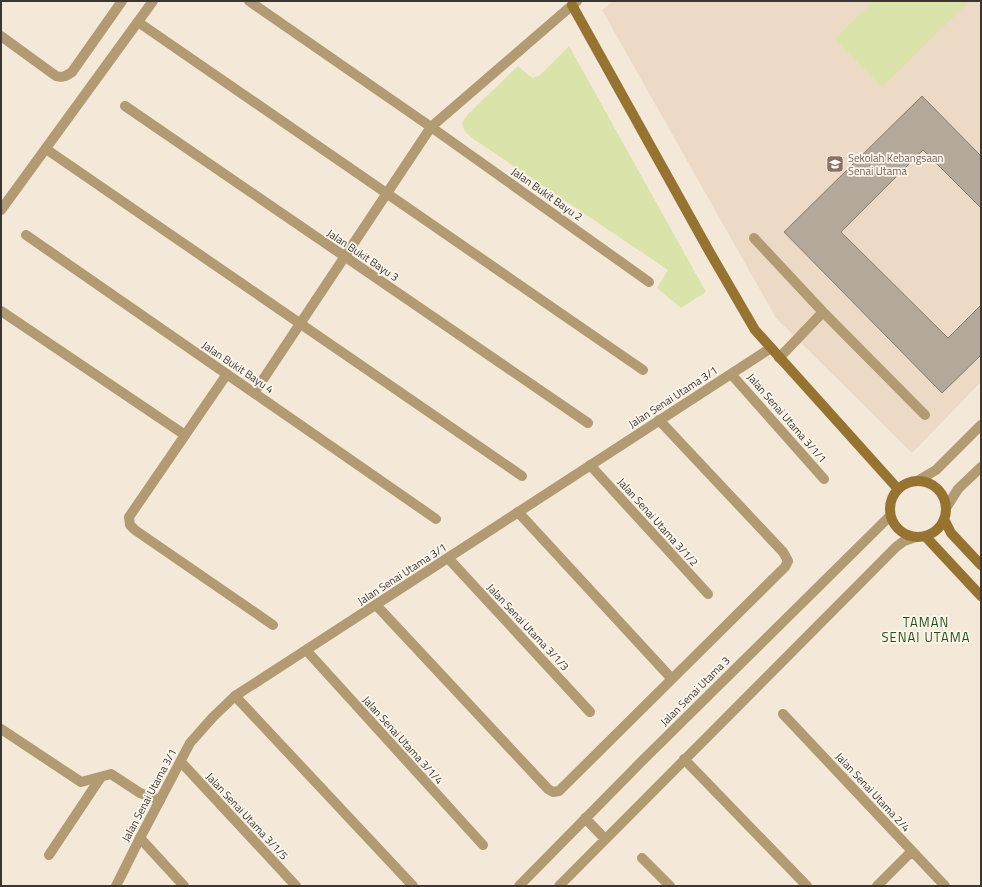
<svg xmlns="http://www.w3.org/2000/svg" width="982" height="887" viewBox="0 0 982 887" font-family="'Titillium Web',sans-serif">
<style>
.built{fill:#ecdac6}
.green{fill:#dae3aa}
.building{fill:#b4a89a;stroke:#877c6f}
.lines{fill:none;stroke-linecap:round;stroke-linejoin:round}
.lane{stroke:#b29a72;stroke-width:10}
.street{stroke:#b29a72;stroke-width:10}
.secondary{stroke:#967331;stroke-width:10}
.labels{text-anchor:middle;stroke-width:3.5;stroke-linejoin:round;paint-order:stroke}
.education-label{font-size:11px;fill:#785e54;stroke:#fdf6ed;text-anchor:start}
.street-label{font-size:11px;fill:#3b3630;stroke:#fdf6ed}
.quarter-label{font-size:13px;letter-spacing:1px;fill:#255117;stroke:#fdf6ed}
</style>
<rect width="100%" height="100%" fill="#f4e8d9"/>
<path class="built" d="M613,1H981V382L912,453L776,318L602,10Z"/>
<path class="green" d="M874,1H967L968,3L882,87L835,39Z
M569,46L706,292L681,308L657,288L668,270L475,140C468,135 463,131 462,123L468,114L518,66L528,75L533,78L540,75Z"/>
<path class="building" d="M922,96L981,156V208L923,150L841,232L948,338L981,305V355L942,393L784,232Z"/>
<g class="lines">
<path class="lane" d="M138,22L643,370
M46,149L522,476
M754,238L823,312L925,415
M1,311L185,435
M779,358L823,312
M518,512L672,679
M376,605L548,789L553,792L559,791L785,567L788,561L783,552L659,420
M235,696L413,886
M1,729L81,782L111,774L140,793L160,800
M140,838L184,886
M49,855L101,777"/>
<path class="street" d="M249,1L431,127L649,282
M1,36L56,76C63,78 66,76 72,72L122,1
M125,106L588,423
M1,210L153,1
M26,235L436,519
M227,374L129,517L130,525L135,530L273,625
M731,374L824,479
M254,393L431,127L577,1
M590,465L708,594
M919,480L936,470L981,425
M946,508L958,489L981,467
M448,558L590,712
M306,650L483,845
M783,714L945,886
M684,759L807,886
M181,762L296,886
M585,818L605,839
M642,858L670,886
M116,886L140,838L190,743L213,717L235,696L771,348
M519,886L643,760L890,516
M559,886L896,547L904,541L916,537
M877,886L912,851"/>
<path class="secondary" d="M572,5L709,251L755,330L898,489
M890 509a28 28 0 1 1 56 0a28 28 0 1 1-56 0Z
M944,519L951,533L981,565
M925,536L981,596"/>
</g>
<defs>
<symbol id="school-square" viewBox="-11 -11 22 22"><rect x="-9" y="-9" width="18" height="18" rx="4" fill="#8d6e63" stroke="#fdf6ed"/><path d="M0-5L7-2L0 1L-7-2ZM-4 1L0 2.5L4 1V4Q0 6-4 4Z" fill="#fff"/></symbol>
</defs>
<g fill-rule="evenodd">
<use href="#school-square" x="825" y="154" width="20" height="20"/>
</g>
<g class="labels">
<g class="education-label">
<text x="848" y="162">Sekolah Kebangsaan<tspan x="848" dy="13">Senai Utama</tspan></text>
</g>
<g class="street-label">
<text transform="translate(547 194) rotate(35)" y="4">Jalan Bukit Bayu 2</text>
<text transform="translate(363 255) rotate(34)" y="4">Jalan Bukit Bayu 3</text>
<text transform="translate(238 367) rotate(34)" y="4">Jalan Bukit Bayu 4</text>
<text transform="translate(673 397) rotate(-33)" y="4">Jalan Senai Utama 3/1</text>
<text transform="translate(787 418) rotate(49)" y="4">Jalan Senai Utama 3/1/1</text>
<text transform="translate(658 522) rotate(48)" y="4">Jalan Senai Utama 3/1/2</text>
<text transform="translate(402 574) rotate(-33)" y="4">Jalan Senai Utama 3/1</text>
<text transform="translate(528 627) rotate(47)" y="4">Jalan Senai Utama 3/1/3</text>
<text transform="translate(695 691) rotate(-45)" y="4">Jalan Senai Utama 3</text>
<text transform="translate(403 740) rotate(48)" y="4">Jalan Senai Utama 3/1/4</text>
<text transform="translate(873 792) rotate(47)" y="4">Jalan Senai Utama 2/4</text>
<text transform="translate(149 795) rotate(-62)" y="4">Jalan Senai Utama 3/1</text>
<text transform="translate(247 816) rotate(47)" y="4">Jalan Senai Utama 3/1/5</text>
</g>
<g class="quarter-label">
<text x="926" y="627">TAMAN<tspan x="926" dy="15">SENAI UTAMA</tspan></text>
</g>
</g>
<rect width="982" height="887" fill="none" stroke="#3b3630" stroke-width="4"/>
</svg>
